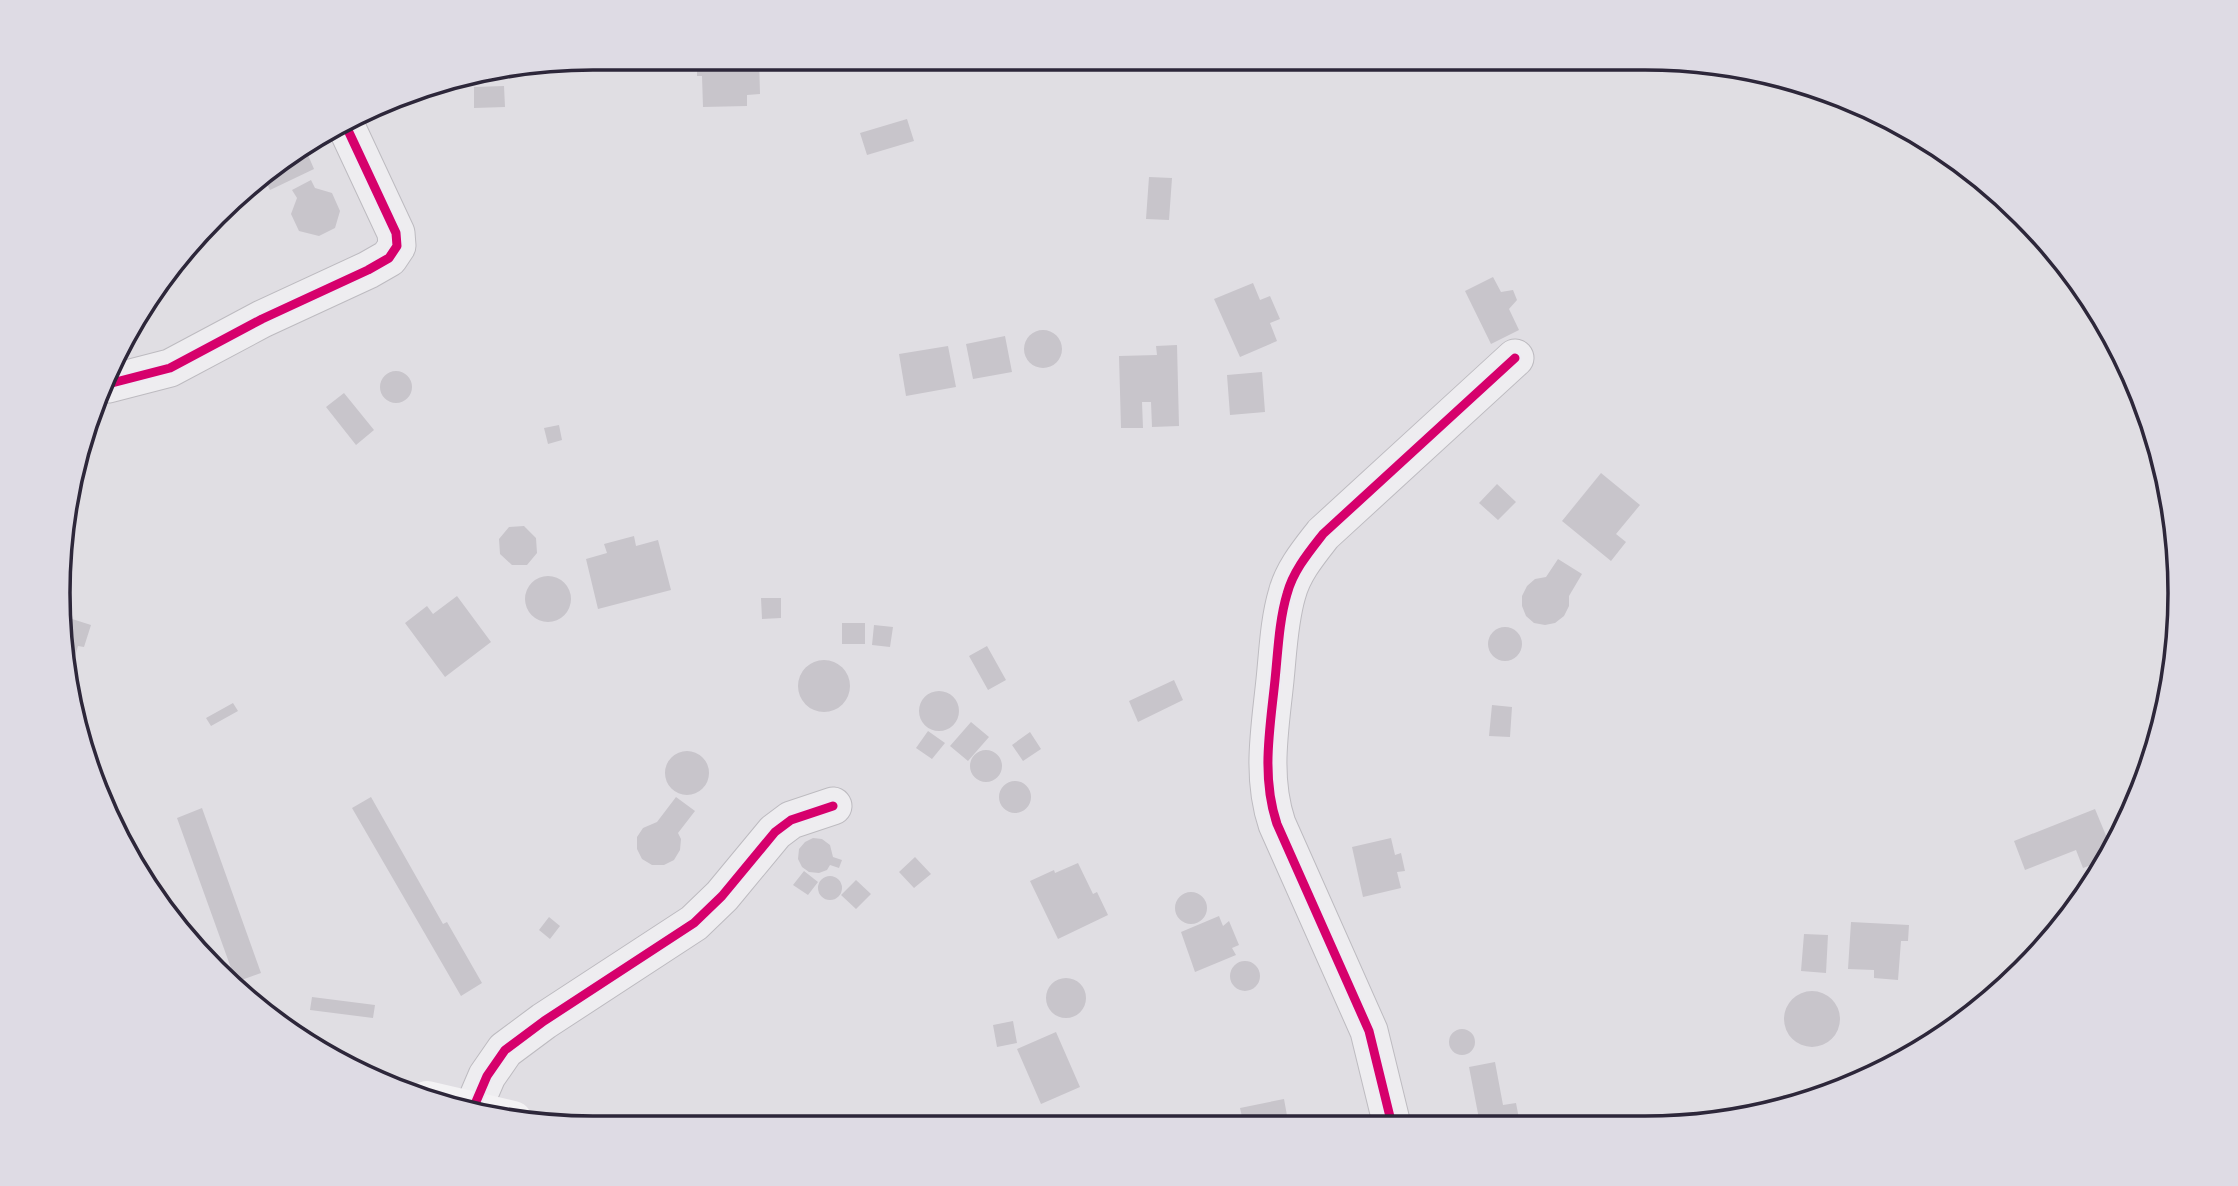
<svg xmlns="http://www.w3.org/2000/svg" width="2238" height="1186" viewBox="0 0 2238 1186" font-family="Inter,sans-serif">
<style>
.building{fill:#c8c5cb}
.lines{fill:none;stroke-linecap:round;stroke-linejoin:round}
.street-casing{stroke:#bdbbc0;stroke-width:39}
.street{stroke:#eeedf0;stroke-width:37}
.secondary{stroke:#f3f2f4;stroke-width:38}
.cycleway-casing{stroke:#edebf3;stroke-width:13}
.cycleway{stroke:#d6006c;stroke-width:9}
.rim{fill:none;stroke:#2d273a;stroke-width:3.5}
</style>
<rect width="100%" height="100%" fill="#e0dee3"/>
<path class="building" d="M697,58H759L760,94L747,95V106L703,107L702,76H697Z
M504,86L505,107L474,108V87Z
M907,119L914,141L867,155L860,133Z
M305,148L314,169L270,190L262,174L267,169Z
M1149,177L1172,178L1169,220L1146,219Z
M311,180L315,188L332,193L340,211L335,228L319,236L299,231L291,214L297,198L292,190Z
M1493,277L1501,292L1513,290L1517,300L1509,309L1519,330L1491,344L1465,291Z
M1253,283L1260,300L1270,296L1280,319L1270,323L1277,341L1240,357L1214,299Z
M1024 349a19 19 0 1 1 38 0a19 19 0 1 1-38 0Z
M1005,336L1012,372L973,379L966,344Z
M1177,345L1179,426L1152,427L1151,402H1142L1143,428H1121L1119,356L1157,355L1156,346Z
M948,346L956,387L906,396L899,354Z
M380 387a16 16 0 1 1 32 0a16 16 0 1 1-32 0Z
M1262,372L1265,412L1230,415L1227,375Z
M344,393L374,430L356,445L326,407Z
M559,425L562,440L548,444L544,428Z
M1601,473L1640,505L1616,534L1626,542L1611,561L1562,521Z
M1497,484L1516,502L1498,520L1479,503Z
M524,526L536,538L537,553L527,565H512L500,554L499,539L509,527Z
M634,536L636,546L658,540L671,590L598,609L586,559L607,553L604,544Z
M1558,559L1582,574L1569,596V606L1564,616L1555,623L1545,625L1534,623L1526,616L1522,606V596L1527,586L1535,579L1546,577Z
M525 599a23 23 0 1 1 46 0a23 23 0 1 1-46 0Z
M457,596L491,642L445,677L405,623L427,606L433,614Z
M761,598H781V618L762,619Z
M69,618L91,625L84,647L78,646L74,660L66,658L62,642Z
M842,623H865V644H842Z
M874,625L893,627L890,647L872,645Z
M1488 644a17 17 0 1 1 34 0a17 17 0 1 1-34 0Z
M987,646L1006,680L988,690L969,656Z
M798 686a26 26 0 1 1 52 0a26 26 0 1 1-52 0Z
M1174,680L1183,700L1138,722L1129,701Z
M919 711a20 20 0 1 1 40 0a20 20 0 1 1-40 0Z
M233,703L238,711L211,726L206,718Z
M1492,705L1512,707L1510,737L1489,736Z
M971,722L989,737L968,761L950,746Z
M928,731L945,743L932,759L916,748Z
M1030,732L1041,749L1023,761L1012,745Z
M970 766a16 16 0 1 1 32 0a16 16 0 1 1-32 0Z
M665 773a22 22 0 1 1 44 0a22 22 0 1 1-44 0Z
M999 797a16 16 0 1 1 32 0a16 16 0 1 1-32 0Z
M371,797L443,924L447,922L482,983L461,996L352,808Z
M676,797L695,811L678,833L681,839L680,850L674,860L664,865H652L642,859L637,849V837L643,828L657,822Z
M202,808L261,973L236,982L177,818Z
M2095,809L2112,850L2105,860L2083,868L2076,850L2025,870L2014,841Z
M813,838L822,839L830,845L833,857L842,860L839,868L830,865L827,870L819,873L809,872L802,867L798,859L799,849L805,842Z
M1391,838L1395,855L1401,853L1405,871L1397,872L1401,888L1363,897L1352,847Z
M915,857L931,874L914,888L899,872Z
M1078,863L1093,894L1097,892L1108,915L1058,939L1030,881L1054,870L1055,873Z
M804,871L818,882L808,895L793,885Z
M818 888a12 12 0 1 1 24 0a12 12 0 1 1-24 0Z
M856,880L871,894L856,909L841,895Z
M1175 908a16 16 0 1 1 32 0a16 16 0 1 1-32 0Z
M1219,916L1223,926L1229,921L1239,945L1232,948L1236,955L1195,972L1181,932Z
M549,917L560,926L550,939L539,930Z
M1851,922L1909,925L1908,941H1901L1898,980L1874,978V970L1848,969Z
M1804,934L1828,935L1826,973L1801,971Z
M1230 976a15 15 0 1 1 30 0a15 15 0 1 1-30 0Z
M1046 998a20 20 0 1 1 40 0a20 20 0 1 1-40 0Z
M1784 1019a28 28 0 1 1 56 0a28 28 0 1 1-56 0Z
M312,997L375,1005L373,1018L310,1010Z
M1013,1021L1017,1043L997,1047L993,1025Z
M1449 1042a13 13 0 1 1 26 0a13 13 0 1 1-26 0Z
M1056,1032L1080,1087L1041,1104L1017,1049Z
M1495,1062L1503,1105L1516,1103L1520,1124H1480L1469,1067Z
M1853,1081H1861L1837,1091L1844,1084Z
M1783,1095H1804V1100L1783,1105Z
M1284,1099L1288,1121L1295,1119L1297,1125H1244L1240,1108Z"/>
<g class="lines">
<defs>
<path id="street" d="M108,384L170,368L262,319L368,270L389,258L397,246L396,233L346,126
M472,1111L487,1076L505,1050L544,1021L694,923L722,896L775,832L791,820L833,806
M1392,1125L1369,1031L1277,824C1261,776 1270,729 1275,680C1278,651 1279,621 1287,594C1293,571 1309,552 1323,534L1515,358"/>
</defs>
<use href="#street" class="street-casing"/>
<use href="#street" class="street"/>
<path class="secondary" d="M427,1100L513,1120"/>
<defs>
<path id="cycleway" d="M108,384L170,368L262,319L368,270L389,258L397,246L396,233L346,126
M472,1111L487,1076L505,1050L544,1021L694,923L722,896L775,832L791,820L833,806
M1392,1125L1369,1031L1277,824C1261,776 1270,729 1275,680C1278,651 1279,621 1287,594C1293,571 1309,552 1323,534L1515,358"/>
</defs>
<use href="#cycleway" class="cycleway-casing"/>
<use href="#cycleway" class="cycleway"/>
</g>
<path d="M0 0H2238V1186H0ZM593 70H1645A523 523 0 0 1 2168 593V593A523 523 0 0 1 1645 1116H593A523 523 0 0 1 70 593V593A523 523 0 0 1 593 70Z" fill="#dedbe4" fill-rule="evenodd"/>
<path class="rim" d="M593 70H1645A523 523 0 0 1 2168 593V593A523 523 0 0 1 1645 1116H593A523 523 0 0 1 70 593V593A523 523 0 0 1 593 70Z"/>
</svg>
